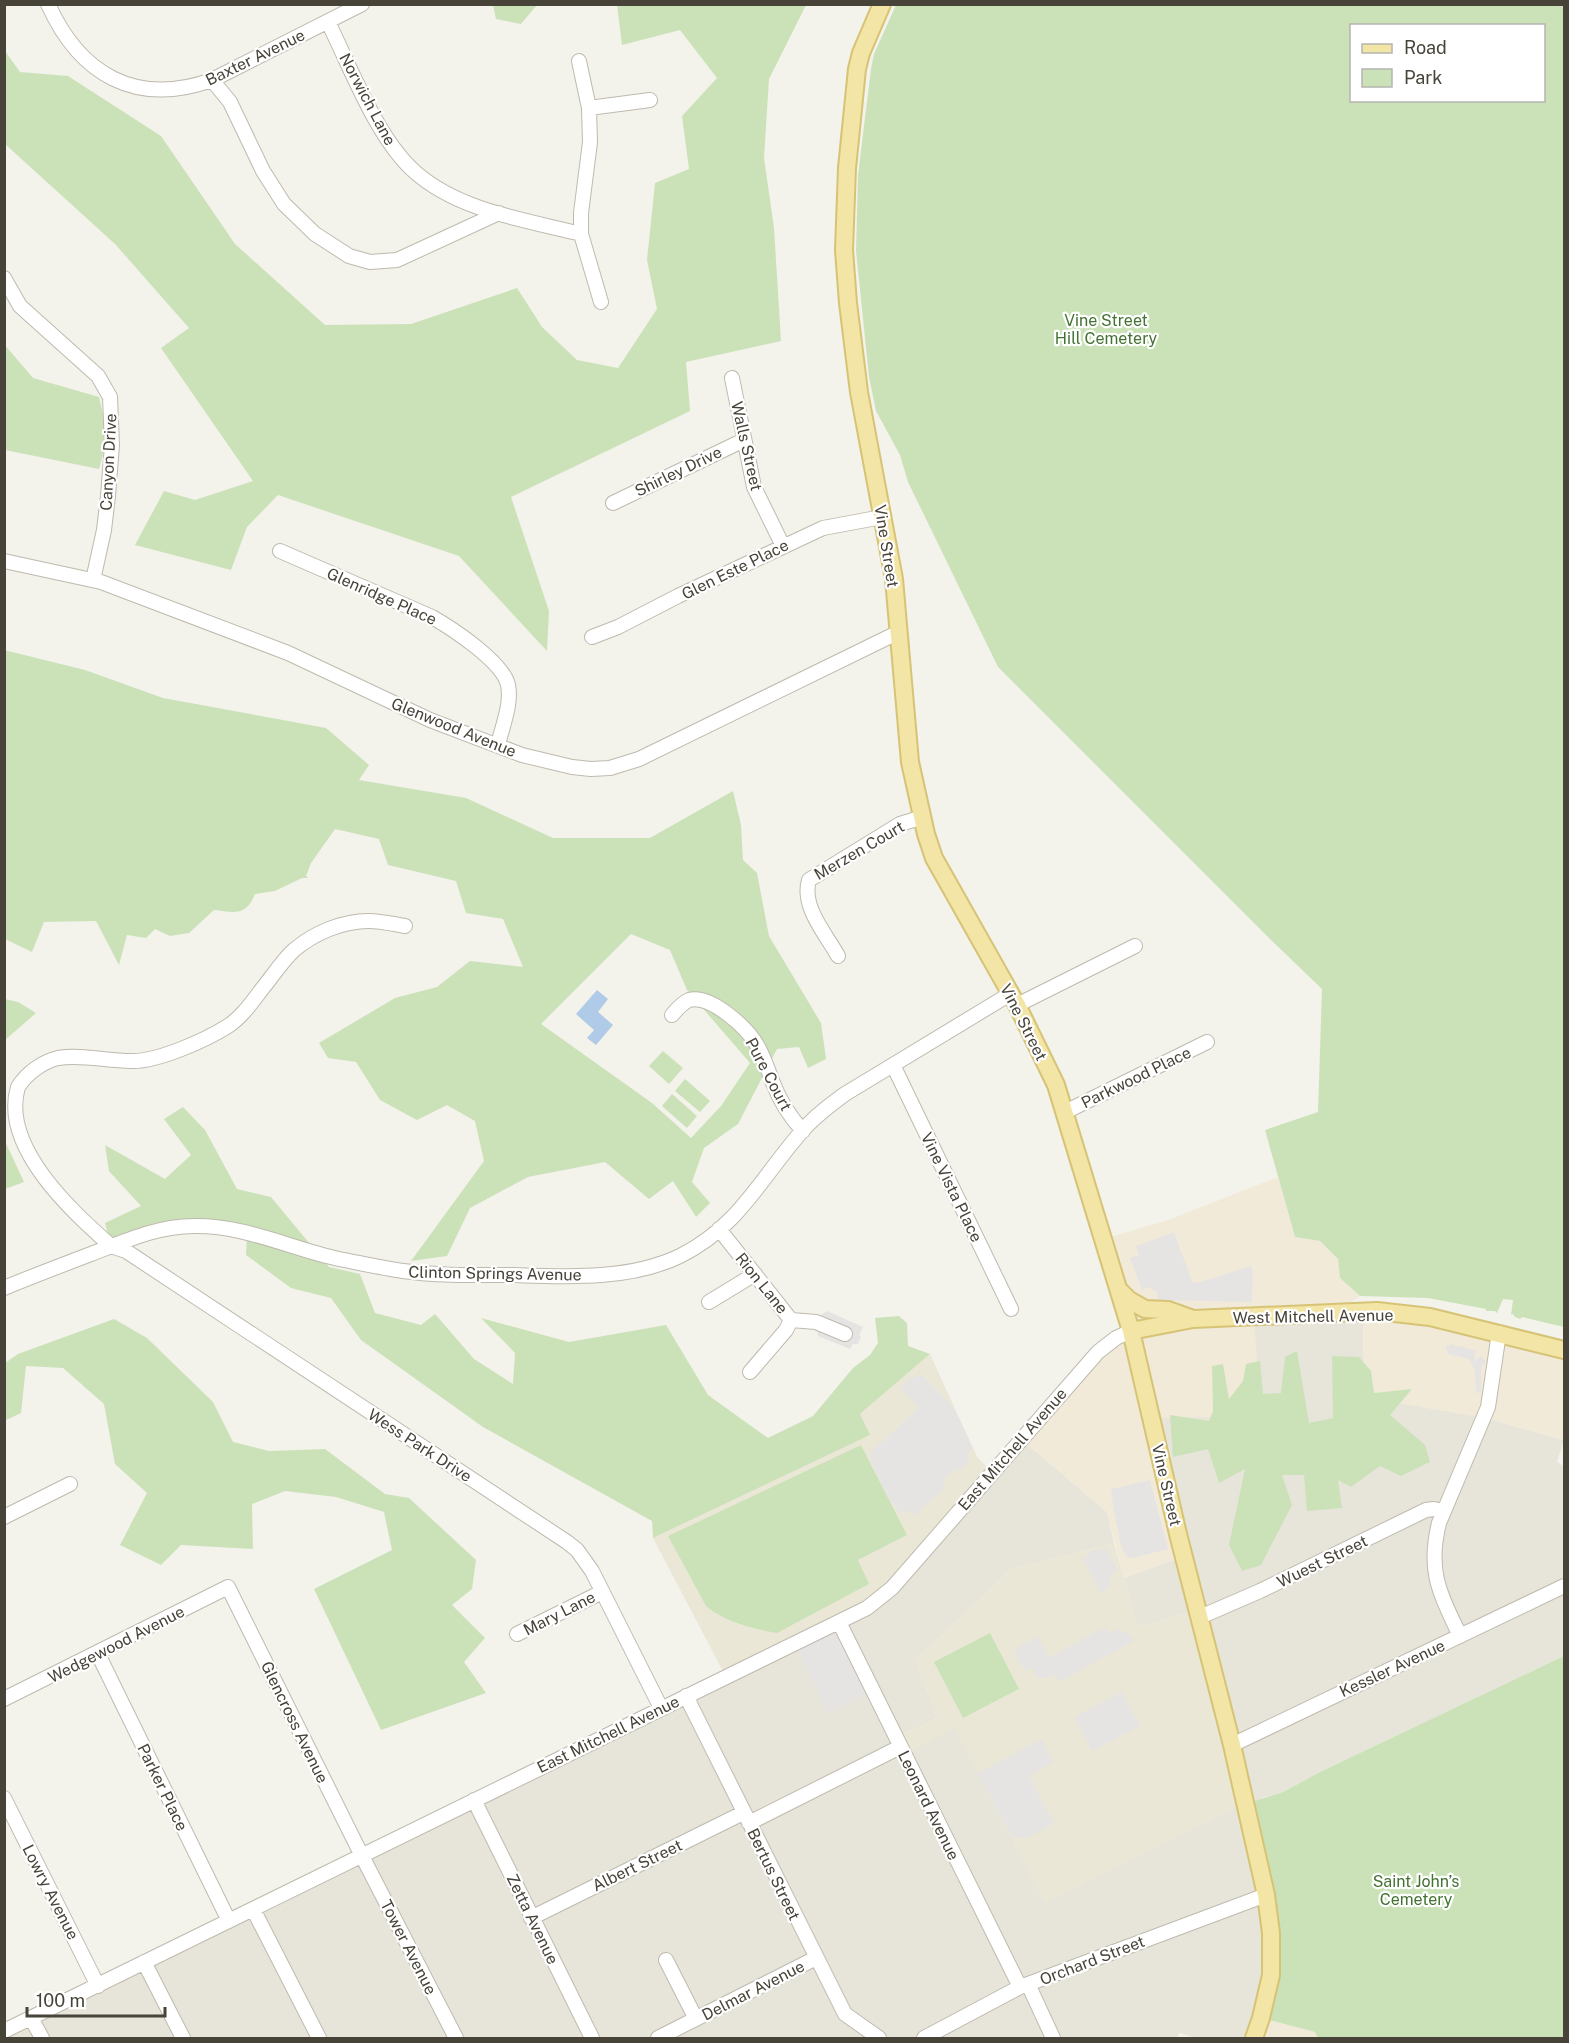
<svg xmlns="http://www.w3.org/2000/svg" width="1569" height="2043" viewBox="0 0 1569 2043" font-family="'Public Sans',sans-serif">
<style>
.residential{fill:#e7e4da}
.commercial{fill:#f2ead9}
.education{fill:#ebe7d7}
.green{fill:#cbe2b9;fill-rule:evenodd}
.parking{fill:#e6e4e2}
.water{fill:#afcbe8}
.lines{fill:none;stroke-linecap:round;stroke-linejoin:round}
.minor-casing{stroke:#bebaae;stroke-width:16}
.major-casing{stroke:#d6c376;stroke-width:20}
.minor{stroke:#fff;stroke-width:14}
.major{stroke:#f2e5a5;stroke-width:16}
.labels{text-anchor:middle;stroke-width:4.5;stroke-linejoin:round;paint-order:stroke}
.street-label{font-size:16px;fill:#474339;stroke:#fff}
.park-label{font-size:16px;fill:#447233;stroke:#fff}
</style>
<rect width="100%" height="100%" fill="#f3f2eb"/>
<path class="residential" d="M1363,1311L1484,1418L1564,1440L1557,1462L1564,1466V1656L1320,1772L1283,1792L1262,1798L1271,1932L1254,2038H1197L1179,2033L1177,2038H5V2031L839,1622L1021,1439L1107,1512L1114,1543L1013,1568L915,1660L937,1717L933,1721L895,1737L904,1755L954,1727L1046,1903L1198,1610L1138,1627L1124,1578L1184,1556L1152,1418L1253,1316Z"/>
<path class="commercial" d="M1278,1177L1295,1237L1320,1241L1338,1259L1340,1278L1360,1296L1339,1312L1254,1317L1259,1390L1214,1417L1152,1418L1184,1556L1124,1578L1107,1512L1021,1439L1076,1376L1131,1331L1104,1239L1171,1219Z
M1363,1311L1564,1350V1440L1484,1418L1363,1397Z
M1261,2018L1315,2032L1318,2038H1254Z"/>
<path class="education" d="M930,1354L977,1457L992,1472L892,1588L840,1622L828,1713L795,1644L726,1677L653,1538L869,1435L859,1415Z
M1114,1543L1138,1627L1198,1610L1245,1804L1046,1903L954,1728L904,1755L895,1737L933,1721L937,1717L915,1660L1013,1568Z"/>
<path class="green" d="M493,5V4L537,5L521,24L496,19Z
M617,5H806L769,79L764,158L774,228L781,341L686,362L690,411L511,497L549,611L547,651L459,556L278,495L247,527L231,570L135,545L164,491L195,500L253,481L161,348L189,328L115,244L5,144V51L20,72L68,76L161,136L235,244L325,325L411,324L517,288L542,327L577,360L618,368L657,309L647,260L655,183L689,169L682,116L717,78L680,30L622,45Z
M896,5H1564V210L1563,212L1564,221V1327L1522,1317L1520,1319L1515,1317L1513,1314L1511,1315L1513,1300L1503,1299L1497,1313L1495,1311H1486V1309L1428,1298L1360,1296L1340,1278L1338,1259L1320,1241L1295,1237L1265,1130L1318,1112L1322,989L1270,939L998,667L908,482L900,455L876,411L869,377L856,251L858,175L871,69L874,54ZM1352,26H1544V100H1352Z
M4,344L33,378L99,397L108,435L99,469L5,450Z
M4,650L85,670L163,698L326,728L369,765L359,780L466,798L553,838H650L733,791L741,825L743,860L757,873L769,936L821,1023L826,1059L808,1068L799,1047L777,1049L738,1124L704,1148L692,1182L710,1203L696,1217L673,1181L649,1199L605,1162L528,1177L470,1208L447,1256L411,1261L484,1161L475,1121L447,1105L417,1120L380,1100L356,1062L328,1058L319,1043L395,998L437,987L470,961L523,967L503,919L466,913L456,881L388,865L379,839L335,829L311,863L306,876L308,878H302L275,891L255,894C246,917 234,912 214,910L189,933L170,936L155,929L146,938L127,935L119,965L96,921L44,922L32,952L5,939ZM631,934L670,950L687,990L750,1063L721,1106L691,1138L652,1103L541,1024Z
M5,999L18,1002L36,1013L5,1040Z
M663,1051L683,1068L669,1084L649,1066Z
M685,1079L710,1101L700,1112L675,1091Z
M672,1094L697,1116L687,1128L662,1106Z
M183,1107L205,1130L237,1189L271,1197L329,1267L360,1274L375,1313L421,1325L435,1314L474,1359L513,1384L515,1353L481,1318L569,1342L666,1325L708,1395L768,1438L813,1416L853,1368L870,1355L878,1343L875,1318L899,1316L907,1323L908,1346L930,1354L860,1414L870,1435L653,1538L652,1521L483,1427L361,1340L331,1298L291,1288L246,1255L247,1233L196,1226L111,1246L105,1223L141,1206L109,1171L105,1145L165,1179L191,1155L164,1119Z
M4,1139L24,1182L5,1189H4Z
M114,1319L147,1338L213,1402L233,1442L269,1451L325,1449L385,1494L409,1498L476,1560L472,1589L452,1605L485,1638L464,1662L486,1693L381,1730L314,1589L392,1550L384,1512L336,1497L285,1491L252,1504L253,1549L181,1545L161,1565L120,1545L147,1493L115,1464L104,1404L63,1368L26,1366L21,1413L4,1421L5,1363L18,1354Z
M1297,1351L1309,1423L1333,1418L1332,1356L1359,1357L1371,1371L1374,1393L1412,1389L1390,1415L1425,1445L1430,1462L1401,1476L1380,1466L1351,1487L1338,1480L1342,1508L1307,1511L1304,1475H1282L1292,1505L1261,1565L1242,1571L1229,1545L1245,1469L1219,1483L1208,1449L1173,1457L1170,1415L1209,1421L1213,1411L1212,1366L1223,1364L1229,1399L1243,1381L1246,1364L1260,1361L1263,1394L1281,1393L1285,1357Z
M861,1445L907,1535L858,1560L869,1584L777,1633C753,1629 725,1622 706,1606L668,1536Z
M990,1633L1019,1689L963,1718L934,1662Z
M1564,1656V2038H1318L1315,2032L1261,2018L1271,1975L1245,1804L1283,1792L1320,1772Z"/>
<path class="parking" d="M1174,1232L1192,1281L1197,1283L1251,1266L1253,1272L1252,1302L1158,1300L1157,1292L1149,1287L1142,1290L1130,1258L1139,1255L1136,1246Z
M827,1311L863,1327L859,1335L861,1336L858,1344H853L850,1349L818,1336L816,1327L821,1315Z
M1454,1344L1455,1347L1460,1346L1476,1351L1474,1361L1481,1356L1486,1361L1481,1367V1391L1476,1394L1475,1371L1469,1359L1448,1354L1446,1346Z
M921,1374L953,1407L973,1448L967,1453L970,1461L963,1468L955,1469L942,1481L946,1487L914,1516L909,1511L900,1513L889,1499L869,1457L873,1450L919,1408L901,1389L911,1376L917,1378Z
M1150,1480L1168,1549L1133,1558L1127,1557L1122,1549L1114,1512L1111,1489Z
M1105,1547L1118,1571L1112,1574L1108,1589L1101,1593L1083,1559L1089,1556L1088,1553L1097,1548L1099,1551Z
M839,1622L873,1691L828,1713L795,1644Z
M1105,1627L1109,1634L1117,1629L1131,1635L1134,1641L1059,1682L1055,1675L1038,1679L1032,1668L1025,1671L1014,1651L1029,1640L1031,1641L1038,1637L1049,1658Z
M1122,1692L1140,1726L1092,1751L1074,1717Z
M1042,1739L1054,1762L1029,1776L1054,1823L1028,1838L1012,1837L978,1773Z"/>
<path class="water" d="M597,990L608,999L598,1012L613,1025L596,1045L587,1038L594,1030L576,1014Z"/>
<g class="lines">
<defs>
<path id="minor" d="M48,4C80,75 136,107 212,80L362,4
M328,22C351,68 377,139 415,172C459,211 526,220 581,234
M579,61L589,108L590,142L581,213V234L601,302
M212,80L230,102L263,171L284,204L315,234L349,256L370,262L397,260L499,213
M589,108L650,100
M4,278L20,306L98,376L110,397L112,445L108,496L104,530L93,580
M732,378L754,487L783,546
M613,503L744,440
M280,551L432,617C453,629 503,662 508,685C512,704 502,727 498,745
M4,561L101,582L288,653L430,720L522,755L572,767L591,769L610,768L639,759L897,633
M592,637L618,627L678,596L823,528L882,517
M405,926C393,924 380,921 369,921C342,921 314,933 294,950C282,961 272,977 262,989C252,1002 242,1017 228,1026C206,1040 157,1062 131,1061C107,1061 81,1054 58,1058C42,1062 27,1073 18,1087C0,1147 73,1212 111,1246L126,1251L567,1542L577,1550L592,1571L661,1708
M838,956C826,934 801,907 809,880L900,824L923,817
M1017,1005L1135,946
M672,1015C677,1009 682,1003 689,1000C711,994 747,1028 757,1045C764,1057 768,1070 773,1083C780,1101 790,1117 803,1131
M893,1065L1011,1309
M1065,1112L1207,1042
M719,1229L791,1320L816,1322L845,1334
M4,1288C33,1276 62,1265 91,1254C125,1241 158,1226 194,1226C244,1225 292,1249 339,1259C360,1263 382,1268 403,1271C440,1276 478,1275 515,1275C569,1277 630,1280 680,1256C739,1227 762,1176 803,1130C815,1116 830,1105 845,1094L1010,994
M709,1302L755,1274
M750,1372L786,1330L791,1320
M4,1517L70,1484
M1200,1617L1260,1591L1426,1510L1434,1509L1444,1511
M839,1622L1020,1987
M517,1634L602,1592
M1460,1636C1440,1593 1427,1572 1439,1523L1488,1407L1499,1333
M98,1654L229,1921
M686,1696L845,2014L879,2038
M4,1699L228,1587L362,1856L456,2038
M1232,1745L1564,1586
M4,1798L98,1986
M474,1800L592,2038
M749,1823L900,1747
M253,1909L319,2038
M531,1918L743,1813
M666,1960L696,2019
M144,1962L183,2038
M1028,1984L1053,2038
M31,2018L42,2038
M4,2031L867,1608L892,1588L1098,1352L1116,1338L1131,1331
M658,2038L816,1958
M924,2038L1020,1987L1266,1895"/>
<path id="major" d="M882,4L861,53L857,69L847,168L844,250L848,303L859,392L894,579L910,762L926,834L934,858L1017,1005L1056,1085L1131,1331L1178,1534L1232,1745L1266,1895L1271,1933V1975L1261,2018L1254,2038
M1119,1290L1129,1300L1145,1309L1168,1310L1193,1319
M1131,1331L1193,1319L1377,1311L1430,1317L1564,1350"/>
</defs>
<use href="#minor" class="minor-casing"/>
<use href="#major" class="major-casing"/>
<use href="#minor" class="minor"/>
<use href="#major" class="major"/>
</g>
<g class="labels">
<g class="street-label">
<text transform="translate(255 57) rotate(-26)" y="6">Baxter Avenue</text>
<text transform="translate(368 99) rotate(62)" y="6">Norwich Lane</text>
<text transform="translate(747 446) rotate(77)" y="6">Walls Street</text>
<text transform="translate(108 462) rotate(-87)" y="6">Canyon Drive</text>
<text transform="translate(678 471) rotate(-26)" y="6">Shirley Drive</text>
<text transform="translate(887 546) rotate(81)" y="6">Vine Street</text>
<text transform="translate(735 569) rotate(-26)" y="6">Glen Este Place</text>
<text transform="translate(382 596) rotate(24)" y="6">Glenridge Place</text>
<text transform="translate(454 727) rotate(22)" y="6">Glenwood Avenue</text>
<text transform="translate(859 850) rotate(-30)" y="6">Merzen Court</text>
<text transform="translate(1024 1022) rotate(63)" y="6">Vine Street</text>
<text transform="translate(769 1074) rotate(62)" y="6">Pure Court</text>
<text transform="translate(1136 1077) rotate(-26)" y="6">Parkwood Place</text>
<text transform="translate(952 1187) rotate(64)" y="6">Vine Vista Place</text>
<text transform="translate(495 1273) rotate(1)" y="6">Clinton Springs Avenue</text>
<text transform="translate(762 1283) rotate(51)" y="6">Rion Lane</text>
<text transform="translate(1313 1316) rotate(-1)" y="6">West Mitchell Avenue</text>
<text transform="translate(420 1445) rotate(33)" y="6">Wess Park Drive</text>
<text transform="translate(1012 1449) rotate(-49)" y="6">East Mitchell Avenue</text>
<text transform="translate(1167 1485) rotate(77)" y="6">Vine Street</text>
<text transform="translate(1322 1561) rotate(-26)" y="6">Wuest Street</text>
<text transform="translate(559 1613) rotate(-27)" y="6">Mary Lane</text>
<text transform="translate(116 1644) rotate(-27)" y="6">Wedgewood Avenue</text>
<text transform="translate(1392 1668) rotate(-25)" y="6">Kessler Avenue</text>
<text transform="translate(295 1722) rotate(64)" y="6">Glencross Avenue</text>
<text transform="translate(608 1734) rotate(-26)" y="6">East Mitchell Avenue</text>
<text transform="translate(163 1787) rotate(64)" y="6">Parker Place</text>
<text transform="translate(929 1805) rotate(64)" y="6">Leonard Avenue</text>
<text transform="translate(637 1865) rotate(-26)" y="6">Albert Street</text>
<text transform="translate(774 1874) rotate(64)" y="6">Bertus Street</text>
<text transform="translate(51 1892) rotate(63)" y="6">Lowry Avenue</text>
<text transform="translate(533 1919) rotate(64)" y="6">Zetta Avenue</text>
<text transform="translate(409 1947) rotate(63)" y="6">Tower Avenue</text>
<text transform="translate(1092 1960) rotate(-21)" y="6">Orchard Street</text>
<text transform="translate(753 1990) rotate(-27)" y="6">Delmar Avenue</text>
</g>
<g class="park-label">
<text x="1106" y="326">Vine Street<tspan x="1106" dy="18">Hill Cemetery</tspan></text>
<text x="1416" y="1887">Saint John’s<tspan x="1416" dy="18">Cemetery</tspan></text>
</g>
</g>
<rect width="1569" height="2043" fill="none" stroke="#474339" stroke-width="12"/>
<rect x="1350" y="24" width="195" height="78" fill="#ffffff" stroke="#b5b4b0" stroke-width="1.5"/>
<rect x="1362" y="44" width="30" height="9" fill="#f2e5a5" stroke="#b5b4b0" stroke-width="1.5"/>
<text x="1404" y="54" font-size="18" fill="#474339">Road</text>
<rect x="1362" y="69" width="30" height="18" fill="#cbe2b9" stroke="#b5b4b0" stroke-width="1.5"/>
<text x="1404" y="84" font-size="18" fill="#474339">Park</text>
<path d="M27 2007v9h138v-9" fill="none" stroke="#474339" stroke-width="3"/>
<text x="36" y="2007" font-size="18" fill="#474339" stroke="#ffffff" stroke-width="4.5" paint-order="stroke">100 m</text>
</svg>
